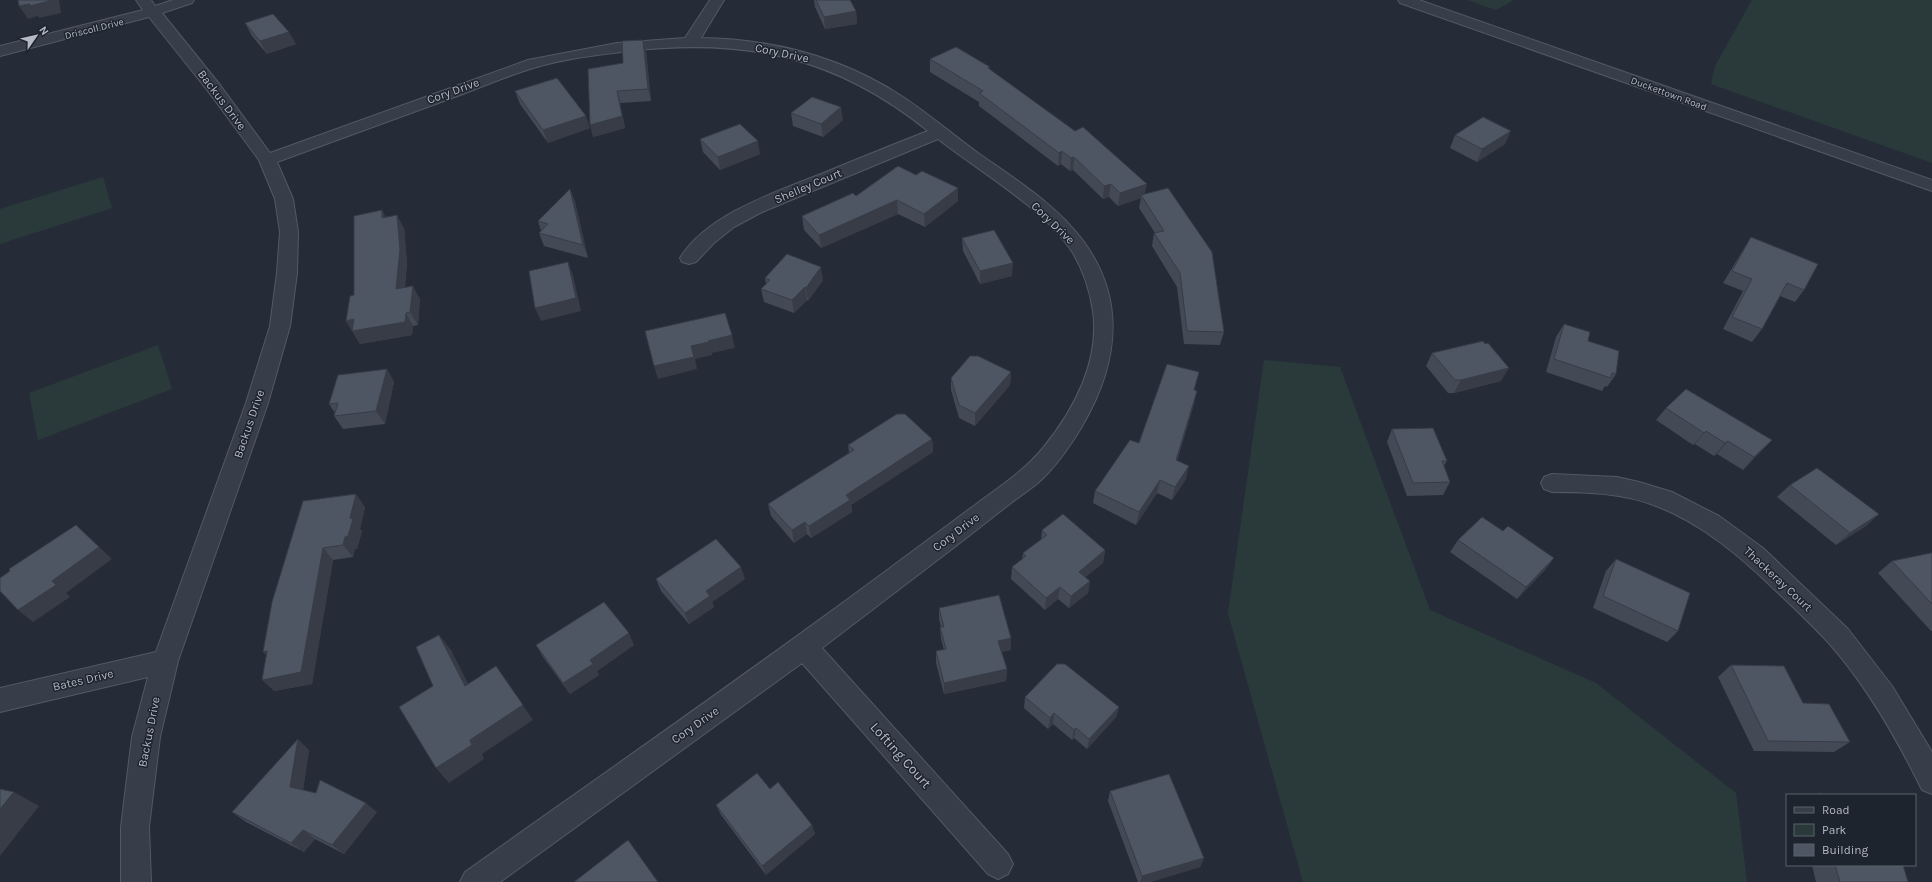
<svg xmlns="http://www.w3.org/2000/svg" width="1932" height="882" viewBox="0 0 1932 882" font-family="Karla,sans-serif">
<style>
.green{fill:#2a3a3b}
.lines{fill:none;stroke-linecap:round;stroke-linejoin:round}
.minor-casing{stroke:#535964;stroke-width:2}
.tertiary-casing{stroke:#535964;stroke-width:2}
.minor{fill:#383e49;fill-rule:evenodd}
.tertiary{fill:#383e49;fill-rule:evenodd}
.wall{fill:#434a56}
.shaded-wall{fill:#373c46}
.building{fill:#4e5664;stroke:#373c46}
.labels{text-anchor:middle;stroke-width:3;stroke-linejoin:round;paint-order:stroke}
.far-street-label{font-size:10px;fill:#b4b9c5;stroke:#1d242e}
.street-label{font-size:12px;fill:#b4b9c5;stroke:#1d242e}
.near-street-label{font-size:14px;fill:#b4b9c5;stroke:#1d242e}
</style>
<rect width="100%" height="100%" fill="#252c38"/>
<path class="green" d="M1467,0H1514L1496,10Z
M1752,0H1932V163L1711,84L1715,66Z
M103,177L112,208L0,244V209Z
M158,345L172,389L38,440L29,393Z
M1264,360L1340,367L1430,610L1596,683L1736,793L1747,882H1303L1228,613Z"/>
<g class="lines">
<defs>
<path id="minor" d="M136,0H151L155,6L173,0H194L192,3L162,13L220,85L270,153L528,60L617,43L685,38L710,0H724L701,38C773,39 842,57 903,97C929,114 953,135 978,153C1015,179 1057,205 1084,242C1128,303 1117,367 1081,428C1070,446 1057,465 1042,479C1033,488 1021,495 1011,503C990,519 969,536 948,552C906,584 864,616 822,648L1008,854L1013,864L1008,874L998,879L988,874L802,663L500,882H460L465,872C606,772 747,674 886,571C917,548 948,525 979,502C1002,485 1025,470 1043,448C1074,410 1100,361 1093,311C1090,291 1083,270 1073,253C1044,208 980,172 938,139L762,212L734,227L714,243L696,262L689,264L682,262L680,258C708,213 779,191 826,172C860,158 894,144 928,131C835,56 746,38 629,51C599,55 566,58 537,67C508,75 480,88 452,98C394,119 335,141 277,162L293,199L298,232L297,273L290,326L268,403L178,661L160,737L149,827L151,882H121V827L132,737L148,677L0,712V688L156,652L246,403L270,326L277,273L280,232L275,199L259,160L208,91L149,17L0,56V46L143,10Z
M1552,474L1617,477L1639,482L1672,492L1719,516L1763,548L1848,629L1892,686L1932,752V794L1922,790C1898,741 1870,691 1834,649C1816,628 1794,608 1774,589C1740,556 1701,523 1656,506C1623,493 1587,492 1552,492L1544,489L1541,483L1544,477Z"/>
<path id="tertiary" d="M1398,0H1419L1932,180V191L1400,3Z"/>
</defs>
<use href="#minor" class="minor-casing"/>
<use href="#tertiary" class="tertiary-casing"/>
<use href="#minor" class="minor"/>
<use href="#tertiary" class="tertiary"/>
</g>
<path class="wall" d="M814,0H850L856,11L857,24L825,29L815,7Z
M245,23L296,44L267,54L252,36Z
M643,40L646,51L651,101L620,103L625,128L593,137L623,63Z
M930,59L990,69L1145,194L1224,332L1220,345L1184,344L1177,287L1152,246L1154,233H1155L1139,208L1141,198L1118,206L1109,197L1103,199L1073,170L1070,171L1061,164L1058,166L979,106V102L930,72Z
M515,91L590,128L548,143L520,104Z
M791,113L843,120L823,137L793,126Z
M1455,135L1505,144L1477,162L1450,148Z
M700,139L760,154L720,170L703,152Z
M570,189L575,202L588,258L544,246L539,233L541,231L538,221Z
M856,196L958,201L925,227L898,214L821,248L804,230L802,216Z
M386,217L404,228L407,263L405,287L420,299L418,325L413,326L412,335L360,344L346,321L354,295Z
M1751,237L1804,290L1795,302L1780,296L1762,329L1752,342L1723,329L1743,291L1723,283L1743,250Z
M962,238L1012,276L980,284L963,251Z
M765,278L823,280L808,301L807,300L794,313L764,302L761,289L766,284Z
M1564,324L1588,341L1616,374L1607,387L1605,386L1602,391L1546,372L1556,337Z
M1432,353L1501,381L1454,393H1448L1426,366Z
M387,369L394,382L385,424L343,429L334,416L335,413L329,404Z
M1011,372L1010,385L975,426L959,418L951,390V378Z
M1199,372L1194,390V404L1177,461L1186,479L1172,500L1157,493L1136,525L1093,503L1095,491L1139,443Z
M1666,408L1772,440L1743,470L1717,454L1714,456L1695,444L1693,445L1656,420Z
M1392,429L1447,461L1444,466L1450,482L1443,495L1407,496L1387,442Z
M932,439L933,452L851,505L852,512L811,538L807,534L794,543L771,516L768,504L849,453L848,445Z
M1790,485L1879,514L1866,526L1836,545L1777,497Z
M303,501L365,507L360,529L362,531L357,549H355L353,557L333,560L312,684L274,691Z
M1042,530L1105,550L1103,563L1085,577L1090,581L1088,593L1069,608L1058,599L1045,610L1011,579L1012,567L1022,559L1023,553L1041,540Z
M1503,531L1554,558L1545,570L1517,599L1450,552L1458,540Z
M1932,553V631H1931L1878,573L1892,561Z
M1616,559L1678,631L1667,642L1593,608L1606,571Z
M656,579H745L712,602L714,607L689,624L661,591Z
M939,608L1011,638V650L1001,652L1007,669L1006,681L944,694L936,663V651L944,650L941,639L940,627H941L939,619Z
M536,645H634L597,671L599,675L570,694L543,657Z
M1731,665L1803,703L1850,742L1834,752L1754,751L1718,677Z
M1025,697L1119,707L1116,717L1087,749L1074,738L1072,740L1053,724L1048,729L1024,708Z
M309,750L303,790L377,812L344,854L315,839L304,852L246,822L232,812Z
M770,789L815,834L766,875L721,815L716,805Z
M1110,791L1204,858L1200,867L1150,882H1138L1108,801Z
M1812,865H1903L1908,882H1816Z"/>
<path class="shaded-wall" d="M53,0H59L61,13L39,18L38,16L28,19L19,6L30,4Z
M856,11L857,24L825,29L824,17Z
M289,32L296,44L267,54L260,41Z
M643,40L646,51L651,101L648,89Z
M617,91L620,103L625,128L593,137L590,125Z
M841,107L843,120L823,137L821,124Z
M586,116L590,128L548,143L543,130Z
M1511,131L1505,144L1477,162L1482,149Z
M758,141L760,154L720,170L718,157Z
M1062,151L1061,164L1058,166L1059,153Z
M1074,157L1073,170L1070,171L1071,158Z
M1111,184L1109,197L1103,199L1104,186Z
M1147,184L1144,197L1141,195V198L1118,206L1120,193Z
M958,188V201L925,227L924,214Z
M570,189L575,202L588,258L583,245Z
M897,200L898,214L821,248L819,235Z
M382,210L389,223L382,218Z
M397,215L404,228L407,263L403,302L396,289Z
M568,262L573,275L581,311L541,321L535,308Z
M1013,263L1012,276L980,284V271Z
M821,267L823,280L808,301L806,288Z
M413,286L420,299L418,325L410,312Z
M805,287L807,300L794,313L792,300Z
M406,313L413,326L412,335L360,344L346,321Z
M732,335L735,348L712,353V355L695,359L697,369L658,379L654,366L691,346L708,341Z
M1509,368L1501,381L1454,393L1461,380Z
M387,369L394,382L385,424L376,411Z
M1011,372L1010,385L975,426V413Z
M1197,391L1194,404L1173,473L1176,460Z
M1706,431L1695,444L1693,445L1704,433Z
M932,439L933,452L851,505L852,512L811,538L809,526L846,495Z
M1772,440L1760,452L1743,470L1754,457Z
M1728,441L1717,454L1714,456L1725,443Z
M1189,466L1186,479L1172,500L1175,487Z
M1160,480L1157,493L1136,525L1139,512Z
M356,494L365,507L360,529L362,531L357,549H355L353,557L343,545Z
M1879,514L1866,526L1836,545L1850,533Z
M805,522L807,534L794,543L792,530Z
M76,525L112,559L66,593L70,597L33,622L18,610L52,581Z
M323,548L333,560L312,684L274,691L262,680Z
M1105,550L1103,563L1077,584L1079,572Z
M1554,558L1545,570L1517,599L1526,587Z
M741,567L745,579L712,602L714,607L689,624L685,613L706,591Z
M1090,581L1088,593L1069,608L1071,596Z
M1060,587L1058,599L1045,610L1046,598Z
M629,633L634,645L597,671L599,675L570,694L563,683L590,660Z
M439,635L451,650L477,701L465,686Z
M1011,638V650L998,652V641Z
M267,651L274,663L263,652Z
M496,666L533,720L482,754L484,759L449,783L436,768L470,740Z
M1007,669L1006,681L944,694V683Z
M1119,707L1116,717L1087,749L1089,739Z
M1054,713L1053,724L1048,729L1050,718Z
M1076,728L1074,738L1072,740L1074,730Z
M298,739L309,750L302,797L290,787Z
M14,792L39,806L0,856V809Z
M366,803L377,812L344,854L332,845Z
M812,825L815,834L766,875L762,866Z
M303,830L315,839L304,852L291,843Z
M1204,858L1200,867L1150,882H1140L1142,876Z"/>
<path class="building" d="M18,0H53L30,6V4L19,6Z
M816,0H850L856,11L824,17Z
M273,14L289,32L260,41L245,23Z
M643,40L648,89L617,91L622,116L590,125L588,69L623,63L622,41Z
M956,47L990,67L988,68L1075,131L1083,127L1147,184L1120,193L1111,184L1104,186L1074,157L1071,158L1062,151L1059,153L979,93L983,91L930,59Z
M557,78L586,116L543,130L515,91Z
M812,97L841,107L821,124L791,113Z
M1483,117L1511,131L1482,149L1455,135Z
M740,124L758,141L718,157L700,139Z
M898,166L916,175L922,171L958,188L924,214L897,200L819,235L802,216L853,193L856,196Z
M1168,188L1212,252L1224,332L1187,331L1180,273L1154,233L1164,231L1141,195Z
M570,189L583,245L539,233L548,224L538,221Z
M382,210V218L397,215L400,250L396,289L413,286L410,312L406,313L405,322L352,331L354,319L346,321L350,296L354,295V216Z
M994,230L1013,263L980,271L962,238Z
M1751,237L1818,264L1804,290L1787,283L1762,329L1732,317L1752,279L1732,271Z
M787,254L821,267L806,288L805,287L792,300L761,289L770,280L765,278Z
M568,262L576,298L535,308L529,271Z
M725,313L732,335L708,341L709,342L691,346L694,357L654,366L645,331Z
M1564,324L1590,332L1588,341L1619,351L1616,374L1612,373L1611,378L1554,359Z
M1483,341L1485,344L1488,343L1509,368L1461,380H1455L1432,353Z
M970,356H978L1011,372L975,413L959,405L951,378Z
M1167,364L1199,372L1194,390L1197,391L1176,460L1189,466L1175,487L1160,480L1139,512L1095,491L1130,440L1139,443Z
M387,369L376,411L334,416L338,403L329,404L338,375Z
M1686,389L1772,440L1754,457L1728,441L1725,443L1706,431L1704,433L1666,408Z
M897,414H905L932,439L846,495L850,500L809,526L805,522L792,530L768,504L854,450L848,445Z
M1433,428L1447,461H1442L1450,482L1413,483L1392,429Z
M1817,468L1879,514L1850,533L1790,485Z
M356,494L350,518L353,519L348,536L345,537L343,545L323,548L301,672L262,680L267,651L263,652L272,602L303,501Z
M1063,514L1105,550L1079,572L1090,581L1071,596L1060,587L1046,598L1012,567L1026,556L1023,553L1047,535L1042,530Z
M1482,517L1503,531L1508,526L1554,558L1526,587L1458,540Z
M76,525L99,547L52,581L56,585L18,610L0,591V578L10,571L9,569Z
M716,539L741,567L706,591L710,596L685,613L656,579Z
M1931,553H1932V604L1892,561Z
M1616,559L1690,593L1678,631L1603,596Z
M999,595L1011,638L998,641L1007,669L944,683L936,651L946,649L940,627H944L939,608Z
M604,602L629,633L590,660L593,664L563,683L536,645Z
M439,635L465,686L496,666L523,705L470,740L472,745L436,768L399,707L433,686L416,647Z
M1057,664H1065L1119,707L1089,739L1076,728L1074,730L1054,713L1050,718L1025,697Z
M1731,665L1784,666L1803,703L1829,704L1850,742L1768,741Z
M298,739L290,787L316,793L320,780L366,803L332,845L303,830L291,843L232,812Z
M757,773L770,789L778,782L812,825L762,866L716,805Z
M1169,774L1204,858L1142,876L1110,791Z
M0,789L14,792L0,809Z
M1818,793L1825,795H1818Z
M628,840L658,882H574Z
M1835,865H1903L1908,882H1840Z"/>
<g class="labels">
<g class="far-street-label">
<text transform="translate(94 28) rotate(-14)" y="4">Driscoll Drive</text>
<text transform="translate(1669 93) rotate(20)" y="4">Duckettown Road</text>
</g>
<g class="street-label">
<text transform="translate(782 53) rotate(12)" y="4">Cory Drive</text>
<text transform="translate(453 91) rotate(-20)" y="4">Cory Drive</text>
<text transform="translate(222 100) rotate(53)" y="4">Backus Drive</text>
<text transform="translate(808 186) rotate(-23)" y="4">Shelley Court</text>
<text transform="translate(1053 223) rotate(44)" y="4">Cory Drive</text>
<text transform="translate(249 424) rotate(-71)" y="4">Backus Drive</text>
<text transform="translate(956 532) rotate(-37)" y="4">Cory Drive</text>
<text transform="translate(1778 579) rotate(43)" y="4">Thackeray Court</text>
<text transform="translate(83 680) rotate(-13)" y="4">Bates Drive</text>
<text transform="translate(695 725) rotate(-35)" y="4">Cory Drive</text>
<text transform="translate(149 732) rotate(-79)" y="4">Backus Drive</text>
</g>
<g class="near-street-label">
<text transform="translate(901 755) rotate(48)" y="5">Lofting Court</text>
</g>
</g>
<rect x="1786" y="794" width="130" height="72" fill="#1d242e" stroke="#59606a"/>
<rect x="1794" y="807" width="20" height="6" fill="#383e49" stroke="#59606a"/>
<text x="1822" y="814" font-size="12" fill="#b4b9c5">Road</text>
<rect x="1794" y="824" width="20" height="12" fill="#2a3a3b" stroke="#59606a"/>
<text x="1822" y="834" font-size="12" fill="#b4b9c5">Park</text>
<rect x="1794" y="844" width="20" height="12" fill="#4e5664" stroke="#59606a"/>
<text x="1822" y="854" font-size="12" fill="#b4b9c5">Building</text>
<g transform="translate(36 36) rotate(56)" stroke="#1d242e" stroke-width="3" paint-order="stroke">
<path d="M0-3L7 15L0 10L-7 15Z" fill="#b4b9c5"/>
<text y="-6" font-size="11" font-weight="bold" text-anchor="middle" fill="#b4b9c5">N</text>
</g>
</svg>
